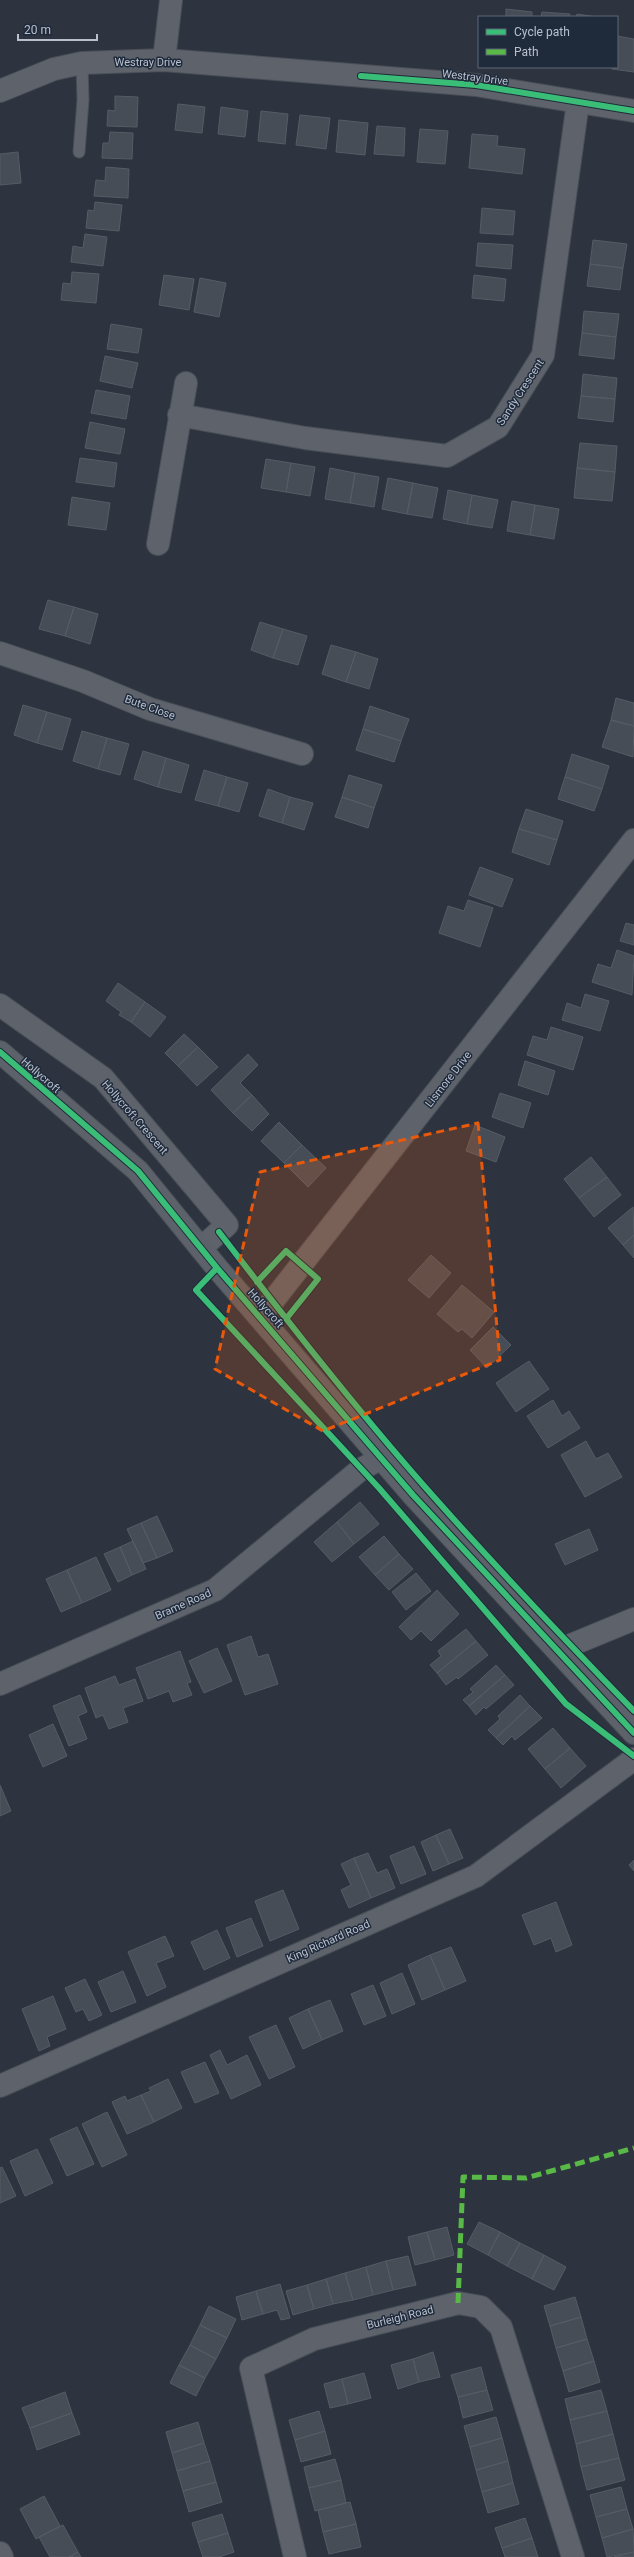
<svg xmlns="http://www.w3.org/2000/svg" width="634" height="2557" viewBox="0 0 634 2557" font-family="Roboto,sans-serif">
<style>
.building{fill:#474d57;stroke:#555c65}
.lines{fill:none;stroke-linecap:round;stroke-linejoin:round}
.lane-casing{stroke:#4a4f57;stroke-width:13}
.street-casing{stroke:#4a4f57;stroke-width:24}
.secondary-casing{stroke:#4a4f57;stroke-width:24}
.lane{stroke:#5e636b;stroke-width:11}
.street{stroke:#5e636b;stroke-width:22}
.secondary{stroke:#5c616a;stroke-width:22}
.quiet{stroke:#58b947;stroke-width:5;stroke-dasharray:10 5;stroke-linecap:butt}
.cycleway-casing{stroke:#1f2a3b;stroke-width:8}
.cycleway{stroke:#3abd76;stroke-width:6}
.marked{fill:#e8590c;fill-opacity:0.2;stroke:#e8590c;stroke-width:3;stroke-dasharray:8 5;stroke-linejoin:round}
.labels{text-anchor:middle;stroke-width:3;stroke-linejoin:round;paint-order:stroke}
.street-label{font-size:11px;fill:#b8c0ce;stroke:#1f2a3b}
</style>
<rect width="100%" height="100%" fill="#2d343f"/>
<path class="building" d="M506,9L532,12V17H506Z
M542,12L570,14L569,17H541Z
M577,14L597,17H576Z
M617,36L634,39V72L612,69V67H617Z
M115,96L138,97L137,127L107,126L108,110L115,111Z
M178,104L205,107L202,133L175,130Z
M221,107L248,111L245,137L218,134Z
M261,111L288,114L285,144L258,141Z
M300,115L330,118L326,149L296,145Z
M339,120L368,123L365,155L336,152Z
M377,126L405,128L404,156L374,154Z
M420,129L448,131L445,164L417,162Z
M110,132L133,133L132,159L102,158L103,143H109Z
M472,134L498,136L497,146L525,149L522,174L469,168Z
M18,152L21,183L0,185V154Z
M106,167L129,169L128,198L94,196L96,180L105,181Z
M95,202L122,205L119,231L86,228L88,210L94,211Z
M482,208L515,211L513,235L480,233Z
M85,234L107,237L103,266L71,262L73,246L83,248Z
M593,240L627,244L623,268L590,264Z
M478,243L513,245L511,269L476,266Z
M590,264L623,268L620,290L587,286Z
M72,272L99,274L96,303L61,300L63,283L71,284Z
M164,275L194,279L189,310L159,305Z
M474,275L506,279L504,301L472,298Z
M200,278L226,283L219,317L194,312Z
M584,311L619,314L616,337L582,333Z
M111,324L142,329L138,353L107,349Z
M582,333L616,337L614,359L579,355Z
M105,356L138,363L132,388L100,381Z
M583,374L617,378L615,399L581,396Z
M96,390L130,396L126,419L91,413Z
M581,396L615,399L613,422L578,418Z
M90,422L125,429L120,454L85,448Z
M580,443L617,446L615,472L577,468Z
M80,458L117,463L114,487L76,482Z
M266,459L291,463L286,492L261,488Z
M291,463L315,467L310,496L286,492Z
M330,468L355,473L350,503L325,499Z
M577,468L615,472L612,501L574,498Z
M355,473L379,477L374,507L350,503Z
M388,478L413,483L407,514L382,509Z
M413,483L438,488L432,518L407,514Z
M448,490L472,495L467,524L443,519Z
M472,495L498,500L492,528L467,524Z
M72,497L110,503L106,530L68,525Z
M512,501L535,505L530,535L507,531Z
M535,505L559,509L554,539L530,535Z
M48,600L74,607L65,636L39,629Z
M74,607L98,614L90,644L65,636Z
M260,622L283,629L273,658L251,650Z
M283,629L307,636L298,665L273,658Z
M331,645L356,652L346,682L322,674Z
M356,652L378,659L369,689L346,682Z
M616,698L634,703V726L611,720Z
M23,705L47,712L37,743L14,735Z
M370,706L409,719L401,741L363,729Z
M47,712L71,719L62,750L37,743Z
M611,720L634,726L633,757L602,747Z
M363,729L401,741L394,762L356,750Z
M82,731L107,738L98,769L73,761Z
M107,738L129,744L120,775L98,769Z
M143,751L166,758L158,787L134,779Z
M572,754L609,766L602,789L565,777Z
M166,758L189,765L181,793L158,787Z
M204,770L227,777L218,806L195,800Z
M349,775L382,785L374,808L342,797Z
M227,777L248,783L239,812L218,806Z
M565,777L602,789L594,811L558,799Z
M268,789L290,797L282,823L259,816Z
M290,797L313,803L304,830L282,823Z
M342,797L374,808L368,828L335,817Z
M526,809L563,821L557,840L519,829Z
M519,829L557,840L549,865L512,852Z
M480,867L513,879L502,907L469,895Z
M468,900L493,908L480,947L439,933L448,906L464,911Z
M626,923L634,925V945L620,941Z
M617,950L634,956L632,995L592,982L598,964L611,968Z
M118,983L145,1002L131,1022L119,1015L121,1012L106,1001Z
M585,994L609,1001L600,1031L562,1020L567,1003L581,1008Z
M145,1002L166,1017L150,1037L131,1022Z
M551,1027L583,1037L573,1070L527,1055L533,1036L547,1040Z
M184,1034L198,1047L178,1066L165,1053Z
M198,1047L218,1067L197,1086L178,1066Z
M248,1054L258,1065L240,1083L252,1095L233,1113L211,1090Z
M525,1061L555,1071L548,1095L518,1085Z
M500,1093L531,1103L523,1128L492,1117Z
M252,1095L269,1114L252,1131L233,1113Z
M279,1122L302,1145L284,1163L261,1141Z
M475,1125L505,1137L496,1162L466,1151Z
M302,1145L326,1168L308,1187L284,1163Z
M591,1157L607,1177L579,1198L564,1179Z
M607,1177L621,1195L594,1217L579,1198Z
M633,1207L634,1235L623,1245L608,1228Z
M634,1235V1258L623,1245Z
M431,1255L451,1273L429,1298L408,1280Z
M462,1285L494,1312L472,1338L462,1329L458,1332L437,1314Z
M493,1327L511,1345L487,1368L470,1350Z
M529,1361L549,1389L516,1412L496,1383Z
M553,1400L562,1416L569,1411L580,1428L548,1448L527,1416Z
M586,1441L596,1459L608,1453L622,1477L585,1497L561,1455Z
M360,1502L379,1524L354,1544L337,1522Z
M157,1516L173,1551L157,1558L141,1523Z
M337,1522L354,1544L332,1562L314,1542Z
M141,1523L157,1558L143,1563L127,1529Z
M589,1529L598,1550L565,1565L555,1544Z
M384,1536L399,1554L375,1575L359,1557Z
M133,1541L146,1569L132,1575L120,1547Z
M120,1547L132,1575L118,1582L104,1554Z
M399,1554L413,1569L389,1590L375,1575Z
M96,1557L111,1590L82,1603L67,1570Z
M67,1570L82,1603L61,1612L46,1579Z
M416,1573L431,1591L406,1610L392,1592Z
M437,1590L459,1614L431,1641L421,1631L411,1640L399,1627Z
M466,1629L476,1641L437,1673L430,1665L441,1656L438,1651Z
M251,1636L258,1657L268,1654L278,1684L245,1695L227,1645Z
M476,1641L488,1655L458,1679L457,1677L446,1685L437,1673Z
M217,1648L232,1681L204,1693L189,1661Z
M180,1651L191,1682L187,1683L192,1695L173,1702L169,1691L148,1699L136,1668Z
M496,1665L505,1675L469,1706L463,1700L473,1692L470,1689Z
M505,1675L514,1685L486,1709L484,1707L476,1715L469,1706Z
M115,1676L119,1685L135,1679L143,1701L123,1708L128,1722L109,1729L103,1715L96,1718L85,1688Z
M80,1695L87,1712L78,1716L87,1739L69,1746L53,1706Z
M520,1695L530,1706L496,1738L488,1730L500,1719L498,1716Z
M530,1706L542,1718L515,1740L512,1736L503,1745L496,1738Z
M53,1724L67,1756L43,1767L29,1735Z
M553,1728L570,1748L545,1769L528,1749Z
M570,1748L586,1766L561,1788L545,1769Z
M0,1785L11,1811L0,1816Z
M450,1829L463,1858L449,1864L436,1835Z
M436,1835L449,1864L433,1871L421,1842Z
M414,1846L426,1874L401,1884L390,1856Z
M368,1853L377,1873L387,1869L395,1888L371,1898L354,1858Z
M354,1858L371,1898L349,1908L341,1890L351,1885L341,1864Z
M634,1860V1871L629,1865Z
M283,1890L299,1929L270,1941L255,1901Z
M556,1902L572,1945L556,1952L551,1938L534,1945L522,1915Z
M251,1918L263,1946L237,1957L226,1928Z
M217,1930L230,1958L204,1970L191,1942Z
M165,1936L174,1956L156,1963L166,1987L147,1996L128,1952Z
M451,1947L466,1981L445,1990L430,1955Z
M430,1955L445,1990L422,2000L408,1965Z
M123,1971L136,2002L111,2012L98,1982Z
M402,1973L415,2004L392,2014L380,1983Z
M85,1979L102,2015L89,2021L83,2009L76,2012L65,1988Z
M373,1985L386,2016L364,2025L351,1994Z
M53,1996L66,2029L47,2037L50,2046L39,2051L22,2009Z
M330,2000L343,2031L322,2040L308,2009Z
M308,2009L322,2040L303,2049L289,2018Z
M276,2025L295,2067L269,2079L249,2037Z
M220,2050L227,2065L247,2055L261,2085L231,2099L210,2055Z
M205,2062L219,2093L195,2103L181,2072Z
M168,2079L182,2108L154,2122L141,2095L151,2091L149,2088Z
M141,2095L154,2122L127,2134L112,2102L125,2096L127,2101Z
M107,2112L127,2155L102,2167L82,2124Z
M77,2127L94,2164L67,2176L50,2139Z
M37,2149L53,2183L25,2196L10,2161Z
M2,2167L16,2196L0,2203V2168Z
M479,2222L500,2232L488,2255L467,2244Z
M447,2227L454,2255L435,2260L427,2232Z
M427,2232L435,2260L415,2265L408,2237Z
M500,2232L520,2243L507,2266L488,2255Z
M520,2243L544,2255L532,2279L507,2266Z
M544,2255L566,2267L554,2290L532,2279Z
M408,2256L416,2285L393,2290L386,2261Z
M386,2261L393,2290L373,2295L366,2267Z
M366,2267L373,2295L353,2300L345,2273Z
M345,2273L353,2300L333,2304L326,2279Z
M326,2279L333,2304L314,2309L307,2285Z
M280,2284L290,2318L281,2320L277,2310L263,2314L256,2291Z
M307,2285L314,2309L293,2315L286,2291Z
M256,2291L263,2314L242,2320L236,2297Z
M575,2297L581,2317L550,2326L544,2306Z
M209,2306L236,2319L227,2338L200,2325Z
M581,2317L587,2339L556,2348L550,2326Z
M200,2325L227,2338L216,2359L190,2345Z
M587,2339L594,2361L563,2371L556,2348Z
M190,2345L216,2359L205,2378L179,2365Z
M433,2352L440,2377L419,2382L413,2359Z
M413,2359L419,2382L398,2389L391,2365Z
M594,2361L600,2382L569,2392L563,2371Z
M179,2365L205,2378L196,2396L170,2383Z
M481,2367L487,2390L458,2397L451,2375Z
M364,2373L371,2398L348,2404L342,2379Z
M342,2379L348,2404L330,2408L324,2384Z
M487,2390L493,2410L463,2418L458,2397Z
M601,2390L607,2411L570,2420L565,2399Z
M65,2392L72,2413L30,2428L22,2408Z
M319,2411L325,2431L295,2440L289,2420Z
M607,2411L613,2434L576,2444L570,2420Z
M72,2413L80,2434L37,2450L30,2428Z
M496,2417L502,2438L470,2447L464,2426Z
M198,2422L204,2443L172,2453L166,2432Z
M325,2431L331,2454L301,2462L295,2440Z
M613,2434L619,2458L581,2467L576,2444Z
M502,2438L508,2461L476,2470L470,2447Z
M204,2443L210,2461L177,2471L172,2453Z
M619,2458L625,2480L587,2490L581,2467Z
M335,2459L341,2480L309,2488L304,2467Z
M210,2461L216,2482L183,2491L177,2471Z
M508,2461L513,2483L482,2492L476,2470Z
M341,2480L346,2503L315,2511L309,2488Z
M216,2482L222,2502L189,2512L183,2491Z
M513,2483L519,2504L488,2513L482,2492Z
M621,2487L627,2509L596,2517L590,2495Z
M44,2496L60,2526L36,2539L20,2509Z
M350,2502L356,2524L323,2532L318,2510Z
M627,2509L633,2529L602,2538L596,2517Z
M222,2514L228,2533L198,2542L192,2523Z
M525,2518L532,2538L502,2548L495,2528Z
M356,2524L361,2547L329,2554L323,2532Z
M63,2525L78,2552L69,2557H50L39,2537Z
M633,2529L634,2552L607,2557L602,2538Z
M228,2533L234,2552L219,2557H203L198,2542Z
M532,2538L538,2557H505L502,2548Z
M78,2552L81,2557H69Z
M634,2552V2557H614Z"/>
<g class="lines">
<defs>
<path id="lane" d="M79,152L83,100L82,63"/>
<path id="street" d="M164,60L171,0
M0,91L54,69L82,63L164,60L476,85L634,111
M179,415L305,438L447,456L498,427L543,355L578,102
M158,544L186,383
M0,653L83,681L150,709L302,754
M0,1005L103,1078L227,1225L201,1248
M260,1315L272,1302L634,840
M562,1655L571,1645L634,1619
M0,1684L215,1590L360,1470L381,1458
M0,2086L476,1876L634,1759
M0,2553L2,2557
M295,2557L251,2368L314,2339L458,2303L481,2307L501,2327L573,2557"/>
<path id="secondary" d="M0,1052L138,1171L217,1268L413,1495L634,1733"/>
</defs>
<use href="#lane" class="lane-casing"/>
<use href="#street" class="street-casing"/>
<use href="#secondary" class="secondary-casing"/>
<use href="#lane" class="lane"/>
<use href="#street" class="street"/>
<use href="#secondary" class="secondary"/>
<path class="quiet" d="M458,2303L463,2177L526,2178L634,2148"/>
<defs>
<path id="cycleway" d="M361,76L476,85L634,111
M0,1052L138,1171L217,1268L413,1495L634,1733
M219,1232C286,1319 353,1405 425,1487C493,1564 563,1638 634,1711
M217,1268L196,1290L379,1488L566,1704L634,1756
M257,1282L286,1251L318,1279L286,1319"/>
</defs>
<use href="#cycleway" class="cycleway-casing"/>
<use href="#cycleway" class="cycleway"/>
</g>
<path class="marked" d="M478,1123L500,1360L323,1431L215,1369L260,1172Z"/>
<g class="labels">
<g class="street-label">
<text x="148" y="66">Westray Drive</text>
<text transform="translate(475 77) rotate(7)" y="4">Westray Drive</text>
<text transform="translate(520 392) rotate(-57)" y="4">Sandy Crescent</text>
<text transform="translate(150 707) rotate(20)" y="4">Bute Close</text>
<text transform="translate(41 1075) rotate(41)" y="4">Hollycroft</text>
<text transform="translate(448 1079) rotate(-52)" y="4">Lismore Drive</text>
<text transform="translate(135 1117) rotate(49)" y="4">Hollycroft Crescent</text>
<text transform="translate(266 1308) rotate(49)" y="4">Hollycroft</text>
<text transform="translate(183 1604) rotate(-24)" y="4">Brame Road</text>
<text transform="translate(328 1941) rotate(-24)" y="4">King Richard Road</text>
<text transform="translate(400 2317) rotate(-14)" y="4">Burleigh Road</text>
</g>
</g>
<rect x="478" y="16" width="140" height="52" fill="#1f2a3b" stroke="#5c6676"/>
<rect x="486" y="29" width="20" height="6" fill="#3abd76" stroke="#5c6676"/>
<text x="514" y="36" font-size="12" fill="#b8c0ce">Cycle path</text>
<rect x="486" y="49" width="20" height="6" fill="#58b947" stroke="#5c6676"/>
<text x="514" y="56" font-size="12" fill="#b8c0ce">Path</text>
<path d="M18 34v6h79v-6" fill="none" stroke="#b8c0ce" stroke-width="2"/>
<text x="24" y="34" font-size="12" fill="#b8c0ce" stroke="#1f2a3b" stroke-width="3" paint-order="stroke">20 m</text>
</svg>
